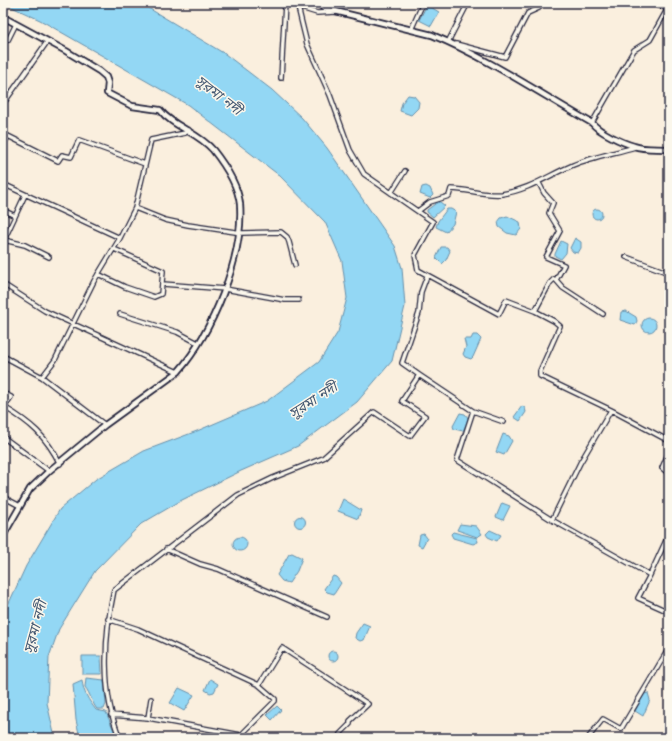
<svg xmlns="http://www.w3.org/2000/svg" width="672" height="741" viewBox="0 0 672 741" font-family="'Comic Neue','Noto Sans Bengali',sans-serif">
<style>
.water{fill:#93d7f4;stroke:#668faa}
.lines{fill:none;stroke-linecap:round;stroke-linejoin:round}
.minor-casing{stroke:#22223b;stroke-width:6}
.tertiary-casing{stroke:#22223b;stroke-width:8}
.minor{stroke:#fbf7ec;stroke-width:3.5}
.tertiary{stroke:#fbf7ec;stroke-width:4.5}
.labels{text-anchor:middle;stroke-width:3;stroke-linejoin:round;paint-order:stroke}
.water-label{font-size:14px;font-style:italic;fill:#445872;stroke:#fbf7ec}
</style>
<rect width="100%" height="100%" fill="#faefde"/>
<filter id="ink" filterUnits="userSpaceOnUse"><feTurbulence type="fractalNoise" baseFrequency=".025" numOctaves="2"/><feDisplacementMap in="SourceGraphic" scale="8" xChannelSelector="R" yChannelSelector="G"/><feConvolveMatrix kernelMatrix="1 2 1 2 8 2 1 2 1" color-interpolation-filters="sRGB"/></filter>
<g filter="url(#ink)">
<path class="water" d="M3,3H140L225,54L272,90L302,118L327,148L395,246L402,268L405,306L392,361L357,402L298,446L241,471L182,500L141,524L95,571L59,629L49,657L47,703L55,738H3V616L26,566L60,509L96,479L144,451L197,431L267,401L319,362L338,332L347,298L342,261L325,222L280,176L188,105L40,20Z
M427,5L439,12L431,26L419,20Z
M408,95L414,96L419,102L418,108L411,115L400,111L402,103Z
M426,186L430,188L433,195L430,198L420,194L422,187Z
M439,201L445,206L433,217L427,212V210Z
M447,209H451L456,212L453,224L446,232L436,227L438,221Z
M592 214a5 5 0 1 1 10 0a5 5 0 1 1-10 0Z
M507,216L520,222L521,229L516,235L507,233L499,227L498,222L501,218Z
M575,238L581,242V248L578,253L573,252L570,248Z
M561,241L567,244L566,253L561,259L555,256V254Z
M441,247H447L450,251L446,260L442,264L436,258Z
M626,311L636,317L637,321L635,325L620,320L621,312Z
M642 325a7 7 0 1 1 14 0a7 7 0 1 1-14 0Z
M473,335H477L481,339L473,357L471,359L465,357L463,354L466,347L464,339H471Z
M522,406L525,408L526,412L520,421L514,417Z
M460,413L465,414L469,419L463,431L454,429L453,426Z
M503,434L509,436L512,441L504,455L496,452Z
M343,499L361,510L358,519L338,511Z
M502,503L510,506L503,520L496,517Z
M294.5 522a5.5 5.5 0 1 1 11 0a5.5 5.5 0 1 1-11 0Z
M460,524L476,526L482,534L477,537L460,531L457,530Z
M490,530L501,535L497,541L488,537L486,534Z
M453,532L477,538L478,542L473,544L453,538L451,534Z
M424,534L427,538L422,547L418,545L420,535Z
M233 544a7 7 0 1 1 14 0a7 7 0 1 1-14 0Z
M292,553L302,558L297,571L289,583L282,581L277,575L289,554Z
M333,576L336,577L341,583L334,594L327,592L324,589Z
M363,623L370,626L364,640L360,641L355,638L356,633Z
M328 656a5 5 0 1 1 10 0a5 5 0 1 1-10 0Z
M82,656H101L102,674H82Z
M86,678L104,680L106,704L104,709H97C93,705 90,693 85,687Z
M210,679L218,684L214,692L210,693L205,690Z
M82,680C83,692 89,701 96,710L106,712L117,738H80L76,720L73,684Z
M179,688L194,695L184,711L170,703Z
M648,693L650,700L643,716L635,711L644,694Z
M277,706L281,710L272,720L267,715Z"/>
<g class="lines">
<defs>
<path id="minor" d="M285,3L317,13L336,12
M297,3L307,44L330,95L350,150L364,174L433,222L415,255L418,270L499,314L506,300L535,311L550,283L554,279L556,280L564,265L546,257L560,231L549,213L553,203L544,193L539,183
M656,3L667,9
M411,30L423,3
M8,40L16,24
M450,42H448L468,3
M456,44L505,57L528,13L539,8L542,3
M281,78L285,3
M3,98L6,100L47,42
M592,123L634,50L650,40L669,6
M3,146L8,136L58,161L62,155L71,157L79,140L145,164
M3,184L120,238
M391,193L405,171
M25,195L4,240L25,245L49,257
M135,208L165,220L188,225L242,233L281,232L287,237L289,242L295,265
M3,210L15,216
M418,211L430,202L449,196L451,189C468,189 484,196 502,194C529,190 549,175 573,165C592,157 615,153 635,147
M626,257L669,273
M98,274L125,287L154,297L161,294L163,271L114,249
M556,280L563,288L603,314
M3,284L45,311L178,372
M163,284L225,289L285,300H299
M535,311L554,321L560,326L540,371V376L611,410L669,441
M120,314L177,332L198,343
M3,356L42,377L105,425
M419,375L473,411L504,422
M42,377L55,360L94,281L120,238L135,208L151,140L185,133L189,130
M3,393L11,397L4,407C31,423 46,436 60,464
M611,410L580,463L552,520L650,575L638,598L669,612
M473,411L457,460L552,520
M3,437L49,471
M669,452L662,468L669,474
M3,497L20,506
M166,549L200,564L218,569L327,617
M650,575L669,534
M108,619L138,629L259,685L275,699V701L241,735
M259,685L282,648L368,704L350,721V724L340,734
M111,715L148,718L151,699
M148,718L241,735L244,738
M120,738C101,695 104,636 114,590L238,495L273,478L323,458L374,412L410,436L425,416L402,401L419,375L402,363L419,313L421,292L427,276
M588,738L603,719L621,729L669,648"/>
<path id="tertiary" d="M316,3L327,9L432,35C488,58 539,93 592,123C599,132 623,143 634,146C644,150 658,148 669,149
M3,17L66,51L99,71L106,77L108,83L107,93L132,106L160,110C173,127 198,132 213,150C224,164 238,185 240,204C244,257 212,333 178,372L105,425L49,471L30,489L3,536"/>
</defs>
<use href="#minor" class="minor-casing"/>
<use href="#tertiary" class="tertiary-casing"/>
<use href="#minor" class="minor"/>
<use href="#tertiary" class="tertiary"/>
</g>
</g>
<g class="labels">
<g class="water-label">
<text transform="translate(219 95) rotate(38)" y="5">সুরমা নদী</text>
<text transform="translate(313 400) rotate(-33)" y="5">সুরমা নদী</text>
<text transform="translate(35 627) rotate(-75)" y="5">সুরমা নদী</text>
</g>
</g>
<rect width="672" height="741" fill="none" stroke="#fbf7ec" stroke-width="16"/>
<rect x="8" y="8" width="656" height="725" fill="none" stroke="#22223b" stroke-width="1.5" filter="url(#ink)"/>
</svg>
